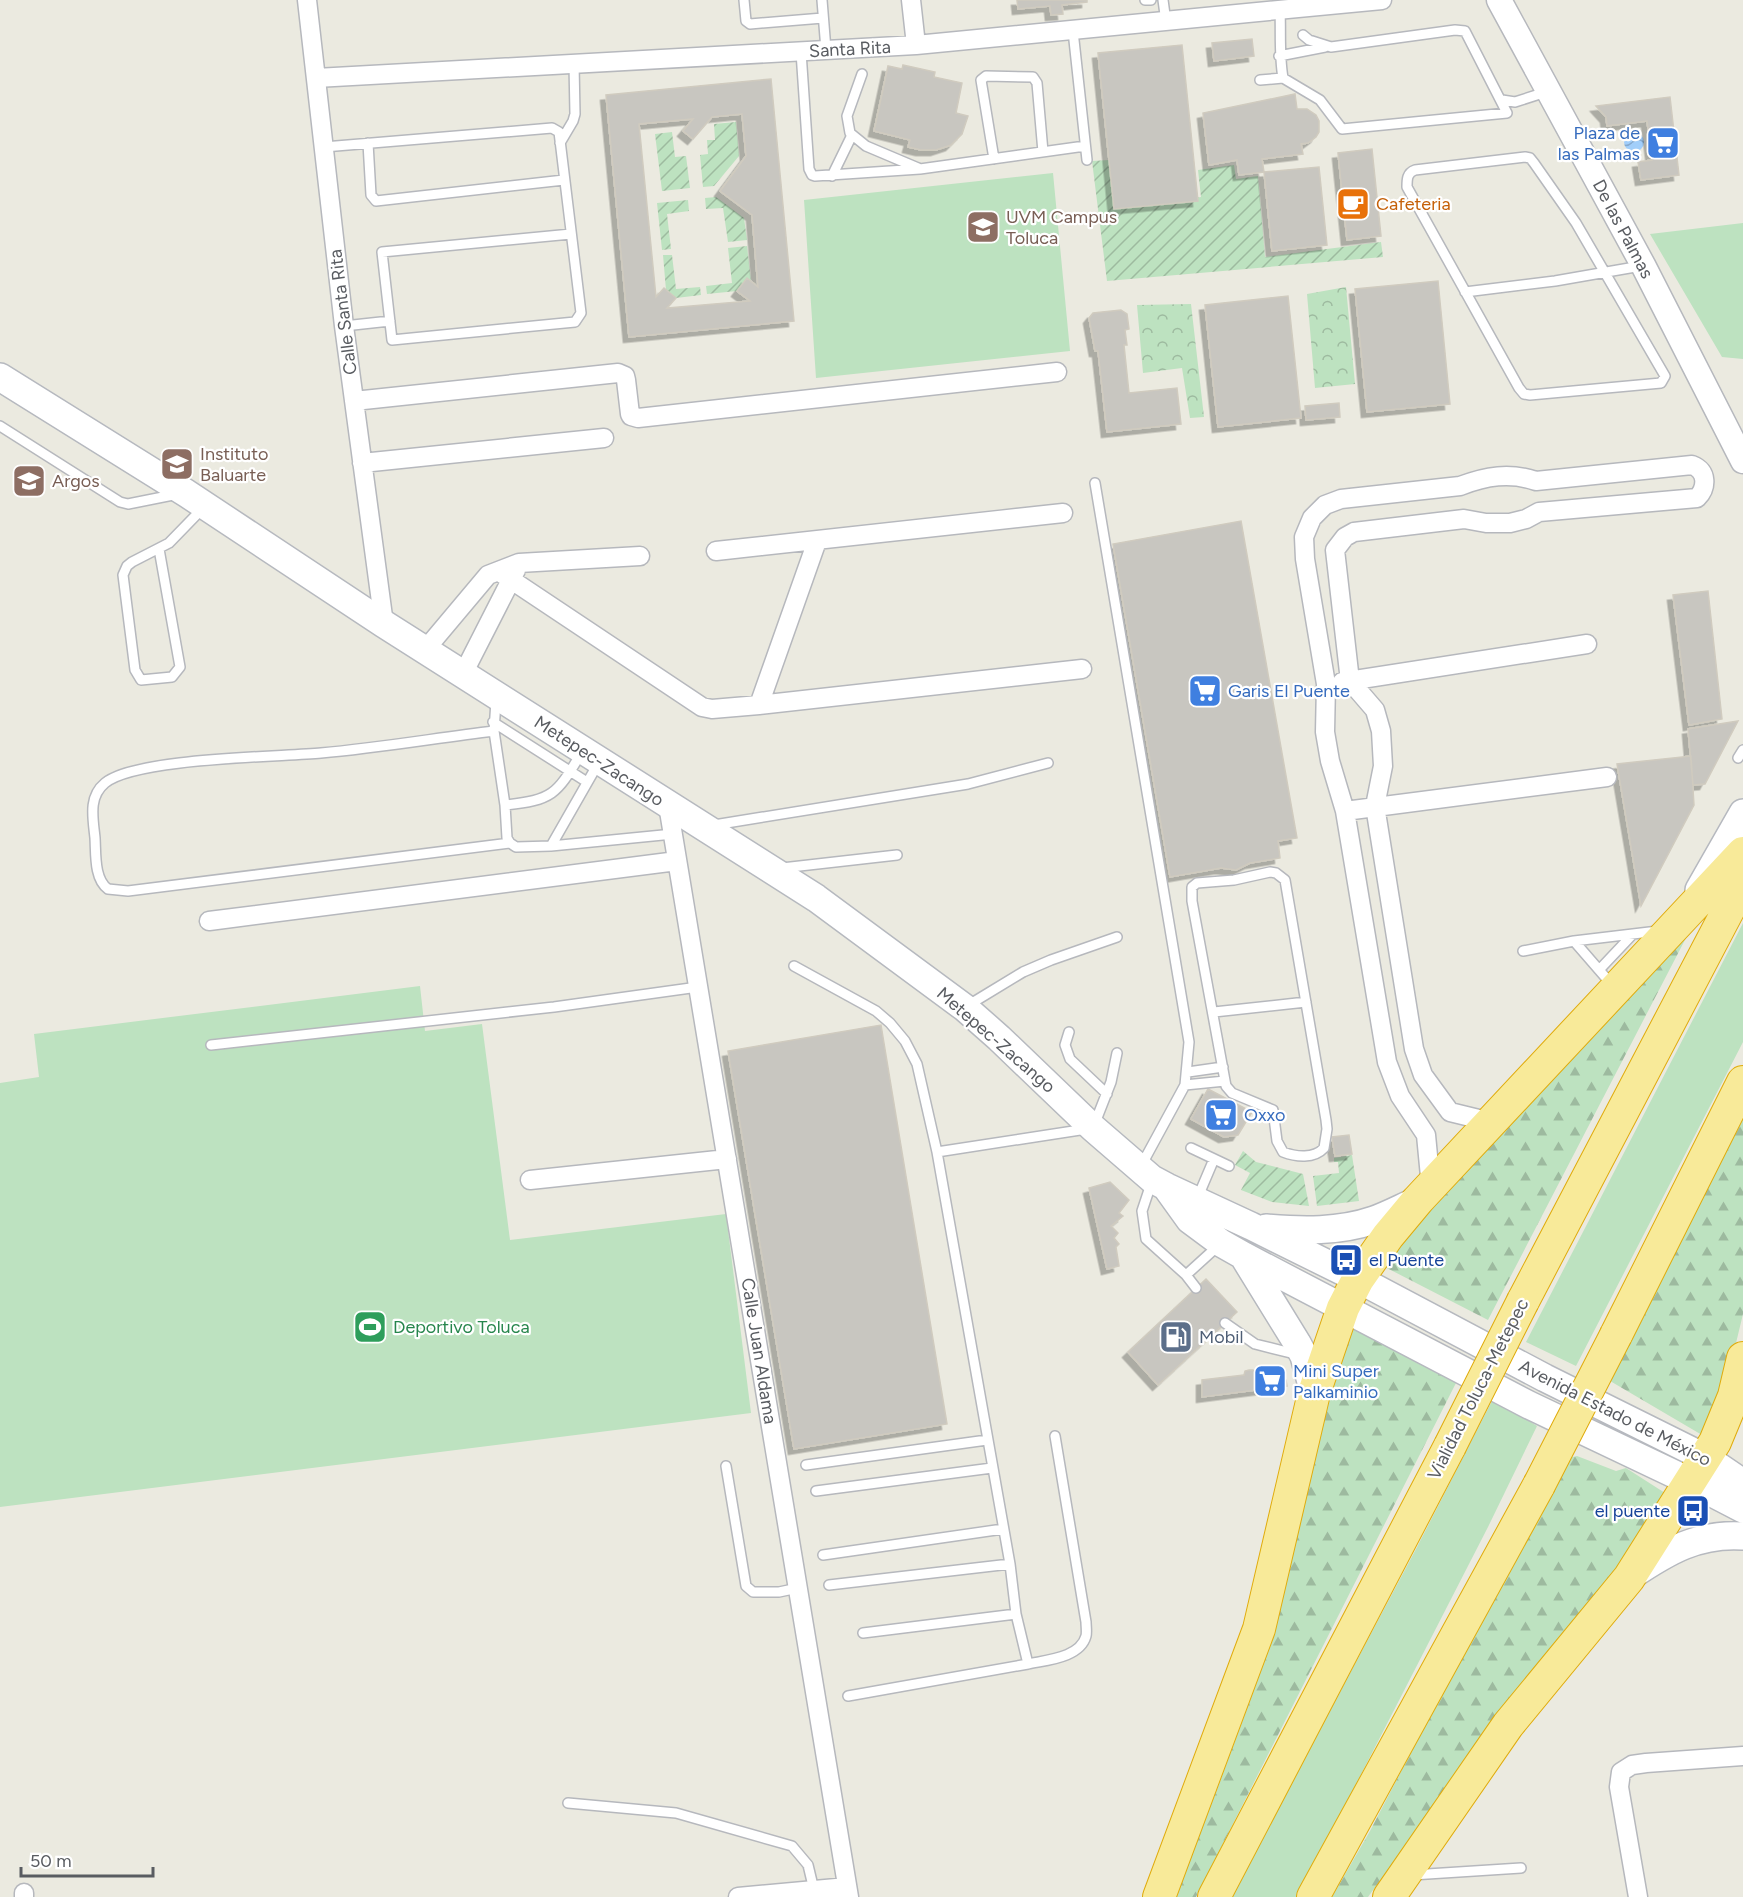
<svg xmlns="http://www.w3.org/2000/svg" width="1743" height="1897" viewBox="0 0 1743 1897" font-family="Figtree,sans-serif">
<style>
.grass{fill:#bde2c0}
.forest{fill:url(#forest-firs)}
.park{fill:url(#park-crowns)}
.garden{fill:url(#garden-furrows)}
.water{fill:url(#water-waves)}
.building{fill:#c8c6c0;stroke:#d0cbbf;stroke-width:1.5;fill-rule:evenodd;filter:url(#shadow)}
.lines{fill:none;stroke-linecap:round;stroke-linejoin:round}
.service-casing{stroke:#b6b8bd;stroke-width:12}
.minor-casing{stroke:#b6b8bd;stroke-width:21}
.tertiary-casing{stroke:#b6b8bd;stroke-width:27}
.secondary-casing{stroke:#b6b9bf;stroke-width:30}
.trunk-casing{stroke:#e0ab0b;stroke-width:34}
.service{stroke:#fff;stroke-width:9}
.minor{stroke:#fff;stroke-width:18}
.tertiary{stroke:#fff;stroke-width:24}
.secondary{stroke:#fff;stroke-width:27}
.trunk{stroke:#f8ea99;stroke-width:32}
.trunk-bridge-casing{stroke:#e0ab0b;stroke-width:34;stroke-linecap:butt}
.trunk-bridge{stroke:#f8ea99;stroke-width:32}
.labels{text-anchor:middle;stroke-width:4.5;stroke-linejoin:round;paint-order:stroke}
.street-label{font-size:18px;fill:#595c61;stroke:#fff}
.shop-label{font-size:18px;fill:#366cbe;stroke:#fff;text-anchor:start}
.food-label{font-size:18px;fill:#c56008;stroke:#fff;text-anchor:start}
.education-label{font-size:18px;fill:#785e54;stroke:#fff;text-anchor:start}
.transit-label{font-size:18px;fill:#164399;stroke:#fff;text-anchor:start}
.leisure-label{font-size:18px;fill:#27864d;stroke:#fff;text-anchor:start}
.service-label{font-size:18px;fill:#4e5e75;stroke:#fff;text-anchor:start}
</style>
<defs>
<pattern id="forest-firs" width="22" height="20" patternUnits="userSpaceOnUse" patternTransform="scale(1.5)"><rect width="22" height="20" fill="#bde2c0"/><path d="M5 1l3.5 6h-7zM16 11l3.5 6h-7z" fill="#9dba9f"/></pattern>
<pattern id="park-crowns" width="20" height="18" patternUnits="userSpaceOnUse" patternTransform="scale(1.5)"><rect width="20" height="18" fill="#bde2c0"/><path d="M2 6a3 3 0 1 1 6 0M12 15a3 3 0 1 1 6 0" fill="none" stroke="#9dba9f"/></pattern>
<pattern id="garden-furrows" width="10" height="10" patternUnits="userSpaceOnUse" patternTransform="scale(1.5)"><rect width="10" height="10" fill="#bde2c0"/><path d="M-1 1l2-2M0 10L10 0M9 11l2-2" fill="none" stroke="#9dba9f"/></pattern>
<pattern id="water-waves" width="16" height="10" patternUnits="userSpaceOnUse" patternTransform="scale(1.5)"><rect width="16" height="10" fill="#a1cefa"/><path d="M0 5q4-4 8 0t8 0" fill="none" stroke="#86aace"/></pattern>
<filter id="shadow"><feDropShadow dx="-5.5" dy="5.5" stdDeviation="0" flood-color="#0004"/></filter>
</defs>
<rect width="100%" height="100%" fill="#ebeae0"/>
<path class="grass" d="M1053,173L1070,351L816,378L804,200Z
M1743,223V359L1722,357L1650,234Z
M1743,923V1042L1576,1366L1526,1342Z
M420,986L425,1031L482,1024L510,1240L726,1214L751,1413L0,1507V1083L39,1077L34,1034Z
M1493,1399L1537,1426L1488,1527L1332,1831L1296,1897H1231L1416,1549Z"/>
<path class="forest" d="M1701,909L1488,1320L1381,1265Z
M1743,1108V1314L1723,1397L1702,1435L1605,1378Z
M1358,1322L1457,1381L1196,1897H1174L1216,1792L1262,1668L1344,1341Z
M1577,1456L1616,1471L1626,1468L1665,1493L1636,1546L1456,1777L1368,1897H1332L1370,1831L1564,1459Z"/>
<path class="park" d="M1346,287L1355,384L1315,388L1307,294Z
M1191,304L1204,417L1190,418L1182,368L1143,373L1137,305Z"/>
<path class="garden" d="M736,122L739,156L714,186L703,187L700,155L708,154L707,140H715L714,124Z
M672,132L675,157L686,156L690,188L662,191L655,134Z
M1109,160L1114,209L1201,197L1198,170L1234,165L1236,179L1258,176L1265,257L1381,242L1383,257L1107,281L1092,161Z
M716,197L744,218L747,240L728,242L723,208L706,209L705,198Z
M688,200L689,211L667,214L671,249L662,250L657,203Z
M747,246L751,281L747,278L737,291L707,294L706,286L732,283L728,248Z
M663,255H672L676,289L700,287L701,295L676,298L666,290Z
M1243,1151L1256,1162L1303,1174L1309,1206L1272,1202L1241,1190L1250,1173L1235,1165Z
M1352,1155L1359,1201L1317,1206L1313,1176L1339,1173L1338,1162H1334V1158Z"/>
<path class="water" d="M1624 142a10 10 0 1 1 20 0a10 10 0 1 1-20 0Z"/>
<path class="building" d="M1017,0H1087V2L1062,5L1063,14L1051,15L1050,6L1018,9Z
M1252,39L1254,56L1214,61L1212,43Z
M1182,45L1198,201L1114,209L1098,53Z
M903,65L935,72L934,77L962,83L956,113L968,116L962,134L951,145L936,150H921L908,147L910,140L874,131L888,66L902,69Z
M771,79L794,321L629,337L606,95ZM742,114L746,156L720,191L752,215L758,287L747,278L737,291L750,301L667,308L676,298L664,288L656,297L639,124L693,119L683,131L693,139L712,117Z
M1295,94L1297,109H1307L1316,115L1319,121V132L1316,137L1308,143L1301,144L1303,154L1262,159L1264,172L1239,175L1237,160L1209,165L1203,113Z
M1670,97L1679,175L1641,180L1638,162L1652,160L1647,121L1607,126L1606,117L1596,106Z
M1372,149L1381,236L1347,240L1338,153Z
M1319,167L1327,245L1272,251L1264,172Z
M1438,281L1450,404L1367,412L1355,289Z
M1288,296L1301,418L1218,427L1205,305Z
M1121,310L1127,314L1129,329L1125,330L1127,345H1124L1129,393L1177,388L1181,424L1107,432L1098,351H1095L1089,318L1093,313Z
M1339,403L1340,417L1306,420L1305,406Z
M1241,521L1297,838L1278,841L1280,858L1250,863L1236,870L1221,868L1170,877L1113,544Z
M1708,591L1722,719L1689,725L1673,595Z
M1738,721L1705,784L1693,785L1688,729Z
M1691,756L1694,805L1641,906L1617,764Z
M881,1025L947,1424L794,1449L728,1051Z
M1208,1089L1252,1112L1238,1135L1224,1137L1191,1119Z
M1349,1135L1352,1154L1335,1156L1332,1137Z
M1110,1182L1129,1200L1119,1213L1123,1216L1111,1226L1118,1233L1114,1238L1119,1244L1116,1247L1119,1266L1107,1269L1089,1188Z
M1206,1279L1237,1312L1158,1385L1128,1352Z
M1249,1370H1253L1256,1373L1273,1371L1280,1373L1286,1380L1287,1386L1202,1397V1380L1244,1375L1245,1371Z"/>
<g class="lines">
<defs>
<path id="service" d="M744,0L746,21L750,24L823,18
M822,0L826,50
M1145,0H1151
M1163,0L1166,22
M1280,10C1281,33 1279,55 1283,78
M1073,31L1087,160
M801,52L809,169L812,175L815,176L920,169L1085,146
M1279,56L1325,47
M862,74L847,116L850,133L866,146L918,168
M1260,80L1283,78L1320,100L1342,129L1507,113L1465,31L1455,30L1331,47L1309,40L1303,35
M1502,100L1515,102L1546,92
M368,143L371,195L376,201L564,180
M560,143L573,121L575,114L574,64
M324,147L552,128L559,132L581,313L575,322L392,340L382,252L571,234
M1525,157L1530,158L1534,163L1576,223L1665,376L1661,383L1530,395L1524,394L1519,388L1407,187C1407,179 1407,173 1415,170Z
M994,159L981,80L986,76L1033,77L1037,83L1043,152
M832,176L852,135
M1465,292L1555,281L1641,266
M344,326L390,321
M0,426L120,502L128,504L178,494
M1095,483L1189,1042L1185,1085L1141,1166
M159,549L180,667L172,677L141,680L135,670L123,575L127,566L132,562L169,543L203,508
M496,701L494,731L505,805L507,838L510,843L516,847L551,846L673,834
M493,722L587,782
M494,731C436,738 379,748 321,753C277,757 135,758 105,783C88,797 93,818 95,838C96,854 94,879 108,889L128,891L510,843
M1738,758L1743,750
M505,805C555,800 557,793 582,752
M714,825L968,784L1048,763
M551,846L599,762
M782,868L897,855
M1270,872L1276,873L1285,880L1326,1120L1327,1129L1324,1148C1314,1159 1296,1157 1283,1152L1277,1141L1273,1110L1232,1093L1226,1086L1192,901V887L1197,883L1234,880Z
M1574,941L1613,986
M1523,951L1574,941L1658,931
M794,966L876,1011L890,1023L905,1041L917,1064L937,1152L1010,1564L1016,1614L1028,1664L848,1696
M1599,970L1633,934
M967,1006L1023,972L1051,960L1117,937
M1214,1012L1306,1002
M1069,1032L1065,1045L1070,1059L1107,1094
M211,1045L554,1007L698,987
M1188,1072L1223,1067
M1185,1085L1225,1081
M1191,1148L1229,1166
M937,1152L1093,1128L1111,1082L1117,1053
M1152,1181L1142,1211L1146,1239L1186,1275L1196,1288
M1197,1199L1214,1159
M1186,1275L1219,1245
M1225,1323L1255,1344L1299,1355
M806,1465L987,1440
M726,1466L746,1586L753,1592H779L798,1588
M816,1491L992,1468
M823,1555L1003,1529
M829,1585L1010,1564
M863,1633L1016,1614
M1028,1664C1046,1660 1080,1658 1086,1636C1087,1632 1086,1626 1086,1622L1055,1436
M568,1803L676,1813L792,1846L808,1865L814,1890
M1412,1875L1521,1868"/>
<path id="minor" d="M307,0L344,326L384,624
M911,0L916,45
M316,78L916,45L1382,0
M354,401L618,373L625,376L626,380L630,414L631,416L638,418L1057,372
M362,463L604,438
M716,551L1063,513
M498,571L702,707L712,709L759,705L1082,669
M425,650L488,575L519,563L640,556
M463,674L516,570
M1342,682L1587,644
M759,705L817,541
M668,805L849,1897
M1345,811L1607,777
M209,921L677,861
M530,1180L727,1159
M1431,1187L1426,1135L1400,1096L1387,1062L1345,811L1330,761L1325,732L1326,684L1305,559L1304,537L1312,518L1325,505L1341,499L1460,486C1486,476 1510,472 1536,481L1692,465C1708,471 1707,488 1697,498L1539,512L1526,519L1510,523H1486L1464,519L1354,532L1345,537L1335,550L1350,681L1375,710L1381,731L1383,766L1375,806L1414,1049L1423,1075L1450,1112L1491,1122
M24,1893V1897
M738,1897L847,1887
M1638,1897L1619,1787L1621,1772L1632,1765L1646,1763L1743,1756"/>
<path id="tertiary" d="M1499,0L1643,265L1743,461"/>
<path id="secondary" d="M0,377L186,493L384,624L816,898L965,1008L999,1038L1093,1128L1152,1179L1167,1187L1251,1226L1358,1279L1545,1378L1706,1458L1743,1483
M1699,890L1743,813
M1167,1188L1190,1220L1221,1243L1244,1256L1529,1405L1691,1482L1743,1509
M1266,1228C1302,1231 1339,1232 1374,1220C1388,1215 1403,1207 1417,1201
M1244,1257L1297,1343L1304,1356L1314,1393
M1632,1575C1668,1551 1698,1533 1743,1536"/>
<path id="trunk" d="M1523,1301L1743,882
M1616,1335L1743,1082
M1159,1897L1259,1629L1314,1393L1343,1308L1358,1279L1388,1236L1418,1200L1743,853
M1214,1897L1450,1446
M1313,1897L1539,1485
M1389,1897L1508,1725L1629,1578L1715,1442L1734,1396L1743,1358"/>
</defs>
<use href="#service" class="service-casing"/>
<use href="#minor" class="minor-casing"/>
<use href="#tertiary" class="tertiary-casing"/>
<use href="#secondary" class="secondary-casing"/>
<use href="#trunk" class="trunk-casing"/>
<use href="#service" class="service"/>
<use href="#minor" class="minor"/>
<use href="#tertiary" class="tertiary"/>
<use href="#secondary" class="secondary"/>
<use href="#trunk" class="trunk"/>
<defs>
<path id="trunk-bridge" d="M1450,1446L1523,1301
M1539,1485L1616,1335"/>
</defs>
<use href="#trunk-bridge" class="trunk-bridge-casing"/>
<use href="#trunk-bridge" class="trunk-bridge"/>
</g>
<defs>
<symbol id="supermarket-square" viewBox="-11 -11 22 22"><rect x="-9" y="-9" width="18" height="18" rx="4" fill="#3f7fe0" stroke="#fff"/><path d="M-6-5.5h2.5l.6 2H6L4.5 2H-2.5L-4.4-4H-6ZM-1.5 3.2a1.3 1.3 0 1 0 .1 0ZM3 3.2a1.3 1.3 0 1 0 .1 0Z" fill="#fff"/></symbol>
<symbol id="cafe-square" viewBox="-11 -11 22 22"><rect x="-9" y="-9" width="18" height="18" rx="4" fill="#e8710a" stroke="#fff"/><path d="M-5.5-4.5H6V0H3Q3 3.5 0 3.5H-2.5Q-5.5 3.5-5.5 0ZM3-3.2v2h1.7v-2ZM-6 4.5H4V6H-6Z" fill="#fff"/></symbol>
<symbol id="school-square" viewBox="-11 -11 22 22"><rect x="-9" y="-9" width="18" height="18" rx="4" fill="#8d6e63" stroke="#fff"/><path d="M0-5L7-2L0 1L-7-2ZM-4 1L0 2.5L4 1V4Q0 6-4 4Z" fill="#fff"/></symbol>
<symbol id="bus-square" viewBox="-11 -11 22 22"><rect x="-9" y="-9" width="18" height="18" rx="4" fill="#1a4fb4" stroke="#fff"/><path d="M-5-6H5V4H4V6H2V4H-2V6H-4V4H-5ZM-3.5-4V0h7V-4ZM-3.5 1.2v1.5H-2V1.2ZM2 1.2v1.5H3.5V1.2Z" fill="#fff"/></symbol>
<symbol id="stadium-square" viewBox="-11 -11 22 22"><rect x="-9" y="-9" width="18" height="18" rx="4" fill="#2e9e5b" stroke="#fff"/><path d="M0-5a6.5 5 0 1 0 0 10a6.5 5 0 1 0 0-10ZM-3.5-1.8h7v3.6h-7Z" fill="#fff"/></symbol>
<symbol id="fuel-square" viewBox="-11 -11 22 22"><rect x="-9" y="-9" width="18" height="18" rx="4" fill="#5c6f8a" stroke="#fff"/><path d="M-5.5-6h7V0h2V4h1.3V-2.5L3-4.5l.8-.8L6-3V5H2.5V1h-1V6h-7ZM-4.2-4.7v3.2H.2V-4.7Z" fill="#fff"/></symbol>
</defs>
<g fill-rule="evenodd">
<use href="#supermarket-square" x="1644" y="124" width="38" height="38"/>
<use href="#cafe-square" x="1334" y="185" width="38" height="38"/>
<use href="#school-square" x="964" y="208" width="38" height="38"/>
<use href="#school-square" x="158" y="445" width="38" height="38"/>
<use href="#school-square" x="10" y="462" width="38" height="38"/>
<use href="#supermarket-square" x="1186" y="672" width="38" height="38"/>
<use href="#supermarket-square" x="1202" y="1096" width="38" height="38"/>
<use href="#bus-square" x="1327" y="1241" width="38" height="38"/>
<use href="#stadium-square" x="351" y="1308" width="38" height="38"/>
<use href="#fuel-square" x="1157" y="1318" width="38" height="38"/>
<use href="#supermarket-square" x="1251" y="1362" width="38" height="38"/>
<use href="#bus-square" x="1674" y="1492" width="38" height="38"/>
</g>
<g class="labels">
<g class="street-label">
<text transform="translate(850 49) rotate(-3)" y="6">Santa Rita</text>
<text transform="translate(1623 229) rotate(62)" y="6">De las Palmas</text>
<text transform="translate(343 312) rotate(-97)" y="6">Calle Santa Rita</text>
<text transform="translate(599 761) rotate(33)" y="6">Metepec-Zacango</text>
<text transform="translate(996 1040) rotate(41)" y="6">Metepec-Zacango</text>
<text transform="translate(759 1351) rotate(81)" y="6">Calle Juan Aldama</text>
<text transform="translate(1478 1389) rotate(-63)" y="6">Vialidad Toluca-Metepec</text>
<text transform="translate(1615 1413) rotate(27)" y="6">Avenida Estado de México</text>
</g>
<g class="shop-label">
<text x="1640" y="139" text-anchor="end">Plaza de<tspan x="1640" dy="21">las Palmas</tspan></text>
<text x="1228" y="697">Garis El Puente</text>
<text x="1244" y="1121">Oxxo</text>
<text x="1293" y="1377">Mini Super<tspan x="1293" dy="21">Palkaminio</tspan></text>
</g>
<g class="food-label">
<text x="1376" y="210">Cafeteria</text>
</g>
<g class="education-label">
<text x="1006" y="223">UVM Campus<tspan x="1006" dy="21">Toluca</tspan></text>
<text x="200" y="460">Instituto<tspan x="200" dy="21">Baluarte</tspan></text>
<text x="52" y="487">Argos</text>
</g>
<g class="transit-label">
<text x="1369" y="1266">el Puente</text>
<text x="1670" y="1517" text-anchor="end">el puente</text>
</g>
<g class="leisure-label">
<text x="393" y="1333">Deportivo Toluca</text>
</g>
<g class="service-label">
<text x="1199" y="1343">Mobil</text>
</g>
</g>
<path d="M21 1867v9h132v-9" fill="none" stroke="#595c61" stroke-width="3"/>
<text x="30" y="1867" font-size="18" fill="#595c61" stroke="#ffffff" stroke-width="4.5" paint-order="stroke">50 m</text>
</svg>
